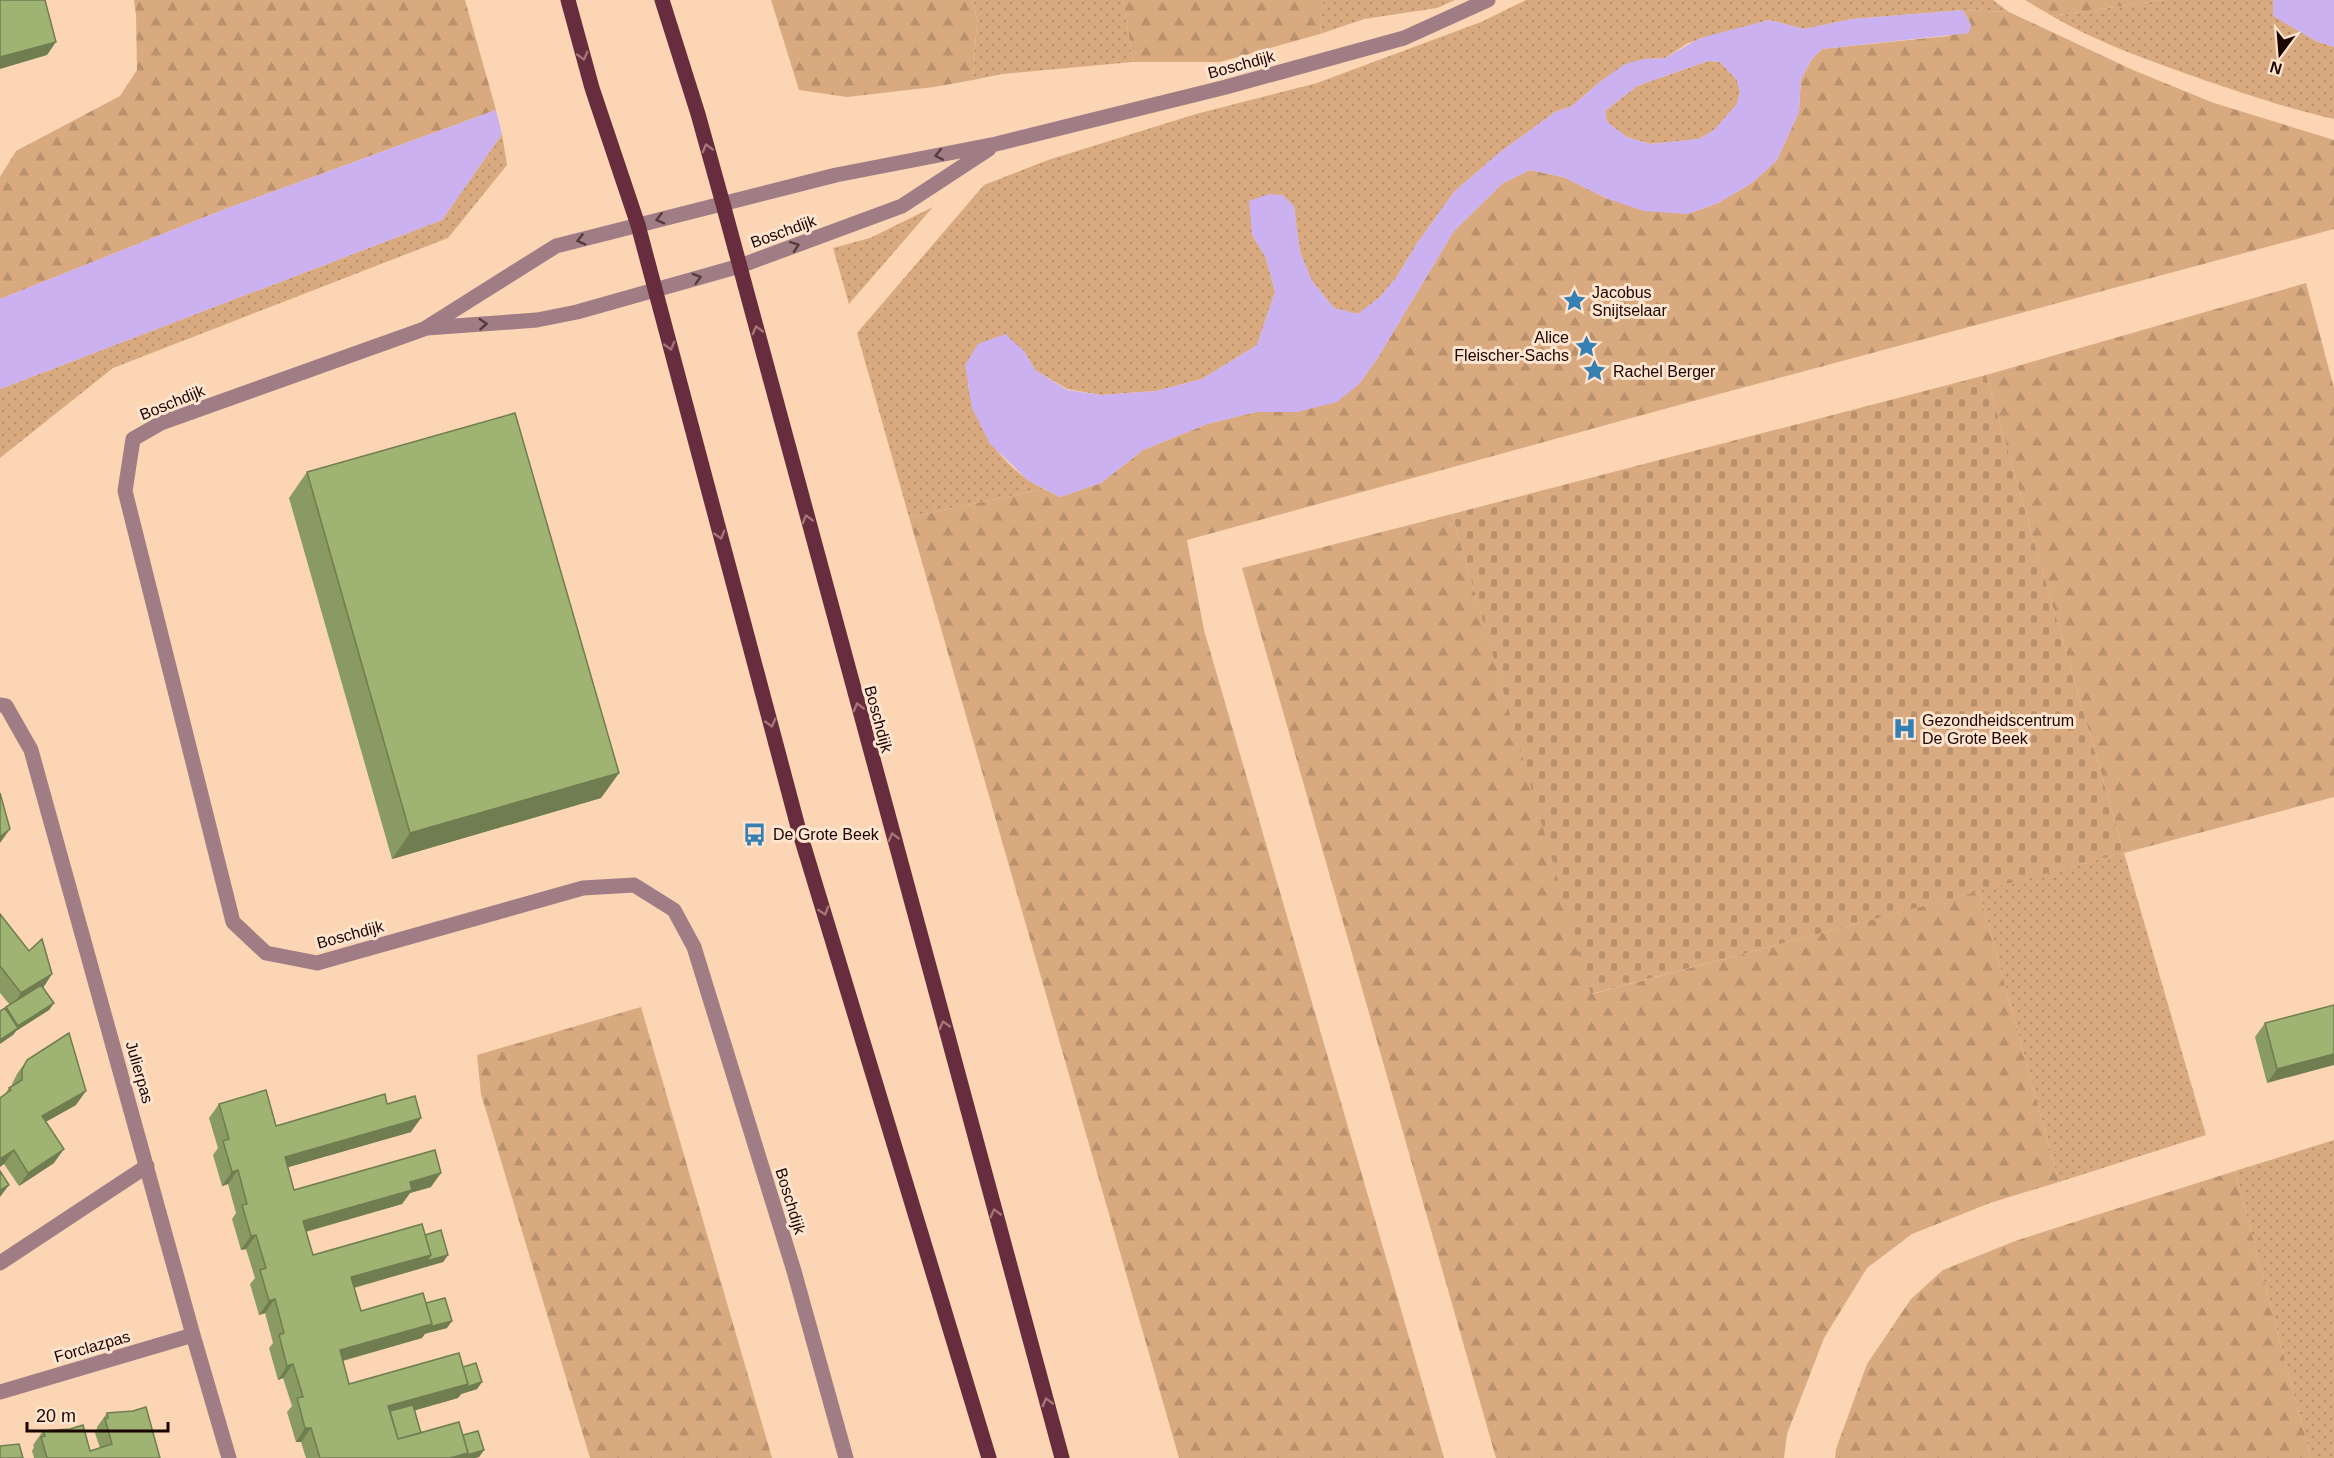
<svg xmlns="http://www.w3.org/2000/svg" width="2334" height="1458" viewBox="0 0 2334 1458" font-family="Helvetica,sans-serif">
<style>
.grass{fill:url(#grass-dots)}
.forest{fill:url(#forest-firs)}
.cemetery{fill:url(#cemetery-stones)}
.water{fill:#cbb1f0;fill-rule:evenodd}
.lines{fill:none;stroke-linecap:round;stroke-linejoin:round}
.minor{stroke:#a07c85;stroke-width:15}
.major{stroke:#672c3e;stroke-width:15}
.wall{fill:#899a62}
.shaded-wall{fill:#6f7d50}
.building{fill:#9fb372;stroke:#6f7d50;stroke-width:1.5}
.oneway{stroke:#a47678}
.oneway2{stroke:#563b3c}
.labels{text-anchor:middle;stroke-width:6;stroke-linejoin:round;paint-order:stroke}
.street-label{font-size:16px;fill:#1a0500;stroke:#ffe5cf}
.poi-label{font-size:16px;fill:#1a0500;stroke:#ffe5cf;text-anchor:start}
</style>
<defs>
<pattern id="grass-dots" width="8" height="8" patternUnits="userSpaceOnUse" patternTransform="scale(1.5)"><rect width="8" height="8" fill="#d9aa80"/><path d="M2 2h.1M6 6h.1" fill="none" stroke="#ba916d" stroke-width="1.8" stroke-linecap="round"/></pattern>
<pattern id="forest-firs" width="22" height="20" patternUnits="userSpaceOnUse" patternTransform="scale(1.5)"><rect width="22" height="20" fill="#d9aa80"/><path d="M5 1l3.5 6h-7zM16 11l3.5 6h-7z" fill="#ba916d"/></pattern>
<pattern id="cemetery-stones" width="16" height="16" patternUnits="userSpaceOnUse" patternTransform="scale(1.5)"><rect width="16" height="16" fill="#d9aa80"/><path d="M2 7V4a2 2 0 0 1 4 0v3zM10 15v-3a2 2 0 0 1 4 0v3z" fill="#ba916d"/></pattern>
</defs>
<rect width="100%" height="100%" fill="#fbd5b4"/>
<path class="grass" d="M973,0H1123L1133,62L1002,74L973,80L977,20Z
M1323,0H1455L1437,8L1364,19L1320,34Z
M1526,0H1993L2009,12L1963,10L1852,19L1804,29L1769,20L1688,43L1665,58L1644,59L1601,81L1572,106L1555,112L1499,153L1454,192L1418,242L1396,278L1380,297L1358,314L1334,308L1312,281L1300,252L1294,206L1252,235L1266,258L1275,292L1257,345L1202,379L1156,391L1101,395L1067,389L1035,370L1024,351L968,385C975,429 1003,468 1044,489L909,517L857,333L984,185L1048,160L1196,114L1317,83L1481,22Z
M2163,0H2273L2274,16L2316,41L2334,47V119C2289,109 2245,94 2201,79C2151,61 2098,43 2052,16Z
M1708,61L1720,62L1737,80L1740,92L1737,104L1714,130L1699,139L1650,144L1627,137L1607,122L1605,111L1637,86Z
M502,134L507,165L448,238L113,368L0,458V389L442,220Z
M933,207L849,304L833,248L870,238Z
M2124,853L2206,1135L2059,1182L1979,891Z
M2334,1140V1458H2311L2235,1171Z"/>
<path class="forest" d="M134,0H465L496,110L220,211L0,299V177L16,151L120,96L137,70L136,15Z
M771,0H973L977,20L973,80L934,87L847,97L799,90Z
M1123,0H1323L1320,34L1220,62H1133Z
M2025,0H2163L2052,16Z
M1963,10L2009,12L2133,70L2214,103L2334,140V229L1719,394L1187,540L1204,630L1444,1458H1179L909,517L1044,489L1060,497L1101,483L1143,450L1207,424L1256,412H1297L1359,384L1377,359L1454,231L1503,183L1530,170L1563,177L1608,199L1688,214L1718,203L1752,183L1777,160L1799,112L1801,79L1812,59L1822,49L1948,36L1971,25Z
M2306,283L2334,388V797L2124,853L1986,375Z
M1452,514L1592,994L1979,891L2059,1182L1990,1203L1912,1234L1867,1268L1824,1338L1787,1434L1784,1458H1496L1242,568Z
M641,1007L772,1458H590L481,1094L477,1055Z
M2235,1171L2311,1458H1835L1836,1449L1867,1364L1911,1299L1943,1270L2015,1241Z"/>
<path class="cemetery" d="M1986,375L2124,853L1591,994L1452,514Z"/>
<path class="water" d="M2273,0H2334V47L2316,41L2273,16Z
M1963,10L1971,25L1969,33L1822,49L1812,59L1801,79L1799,112L1777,160L1752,183L1718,203L1688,214L1644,211L1608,199L1563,177L1530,170L1503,183L1454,231L1377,359L1359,384L1337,402L1297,412H1256L1207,424L1143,450L1101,483L1060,497L1029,481L990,444L972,408L965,365L978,344L1005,334L1024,351L1035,370L1067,390L1102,395L1156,391L1202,379L1257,345L1275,292L1266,258L1252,235L1249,201L1269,194L1283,195L1294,206L1300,252L1312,281L1334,308L1358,314L1380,297L1396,278L1418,242L1454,192L1499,153L1555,112L1572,106L1601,81L1625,64L1644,59L1665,58L1700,38L1769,20L1804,29L1852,19ZM1708,61L1720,62L1737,80L1740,92L1737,104L1714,130L1699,139L1650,144L1627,137L1607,122L1605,111L1637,86Z
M496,110L502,134L442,220L0,389V299L220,211Z"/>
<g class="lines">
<path class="minor" d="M427,328L537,320L577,312L740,266L902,206L989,149
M0,705L6,706L31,750L193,1335L229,1458
M0,1263L147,1166
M0,1392L193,1335
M846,1458L794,1271L694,947L674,910L634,885L583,888L317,963L266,953L233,922L125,491L133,439L161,423L424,329L556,246L836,175L996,144L1226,87L1404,38L1488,0"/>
<path class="major" d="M568,0L592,88L638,225L798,827L989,1458
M662,0L698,114L723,204L1062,1458"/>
</g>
<path class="wall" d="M307,472L619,773L601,798L392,859L289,498Z
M0,914L43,987L54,1003L49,1010L16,1031L13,1035L5,1008L10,1005L0,993Z
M2334,1005L2267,1083L2255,1037L2265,1023Z
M27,1060L76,1105L46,1122L54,1163L19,1186L4,1164L5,1094L9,1088L12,1086V1084L17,1074Z
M219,1104L276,1126L387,1104L411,1132L288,1167L294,1190L431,1187L410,1193L402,1204L306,1232L313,1255L425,1235L448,1255L443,1262L354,1288L361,1311L426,1303L447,1328L424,1334L422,1338L343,1361L349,1384L463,1367L482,1382L477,1389L461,1394L458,1398L415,1410L421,1433L463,1435L484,1450L479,1457L306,1458L301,1442H296L287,1412L292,1406L283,1378L278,1380L269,1348L273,1343L265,1313L259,1315L250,1284L255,1278L246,1249L241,1250L232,1219L236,1213L228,1184L222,1186L213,1155L218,1148L209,1118Z
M107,1413L160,1458H34L32,1451L34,1447L33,1445L43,1431L90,1451L100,1448L95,1433L97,1429V1427Z"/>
<path class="shaded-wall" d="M56,42L47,55L0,69V57Z
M619,773L601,798L392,859L410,833Z
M10,829L0,843V837Z
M52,974L43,988L12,1007L21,993Z
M54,1003L49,1010L16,1031L13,1035L0,1044V1040L15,1030L18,1026Z
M2334,1054V1065L2267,1083L2277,1069Z
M86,1091L76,1105L32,1129L42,1116Z
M421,1118L411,1132L275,1171L285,1157Z
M64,1149L54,1163L19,1186L28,1173Z
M14,1150L4,1164L0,1167V1159Z
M238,1170L228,1184L222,1186L232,1172Z
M441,1173L431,1187L410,1193L402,1204L293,1235L303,1221L410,1182Z
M9,1185L0,1197V1190Z
M256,1235L246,1249L241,1250L251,1236Z
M431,1255H448L443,1262L342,1291L351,1277Z
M275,1299L265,1313L259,1315L269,1301Z
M452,1321L447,1328L424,1334L429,1327Z
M432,1324L422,1338L330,1364L340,1350Z
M293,1364L283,1378L278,1380L287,1366Z
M482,1382L477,1389L461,1394L458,1398L385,1419L388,1406L468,1384Z
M305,1428H311L301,1442H296Z
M484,1450L479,1457L476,1458H450L468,1453Z"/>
<path class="building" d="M0,0H45L56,42L0,57Z
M515,413L619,773L410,833L307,472Z
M0,793L10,829L0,837Z
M0,914L29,951L42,939L52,974L21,993L0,966Z
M41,985L54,1003L18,1026L6,1007Z
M2334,1005V1054L2277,1069L2265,1023Z
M5,1008L18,1028L0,1040V1011Z
M69,1033L86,1091L42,1116L64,1149L28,1173L14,1150L0,1159V1098L11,1090L9,1088L22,1080V1070L27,1060Z
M266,1090L276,1126L385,1094L387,1104L415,1096L421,1118L285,1157L294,1190L435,1150L441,1173L410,1182L412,1190L303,1221L313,1255L422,1224L431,1255L351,1277L361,1311L423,1293L432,1324L340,1350L349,1384L459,1353L468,1384L388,1406L398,1439L459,1422L468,1453L450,1458H320L311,1428H305L297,1398L303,1397L293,1364L287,1366L279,1335L284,1333L275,1299L269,1301L260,1270L266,1268L256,1235L251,1236L242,1205L247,1204L238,1170L232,1172L223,1141L229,1139L219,1104Z
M0,1171L9,1185L0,1190Z
M441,1230L448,1255L426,1261L431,1255L425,1235Z
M445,1298L452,1321L429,1327L432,1324L426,1303Z
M476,1363L482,1382L466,1387L468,1384L463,1367Z
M413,1405L421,1433L398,1439L390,1411Z
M146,1407L160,1458H47L41,1437L45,1436L43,1431L70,1429L83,1425L90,1451L112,1444L105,1419L108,1418L107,1413L133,1411Z
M478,1431L484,1450L467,1455L468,1453L463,1435Z
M19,1444L23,1458H0V1446Z"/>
<defs><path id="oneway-chevron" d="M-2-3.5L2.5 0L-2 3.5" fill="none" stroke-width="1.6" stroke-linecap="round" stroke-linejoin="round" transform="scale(1.5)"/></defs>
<g class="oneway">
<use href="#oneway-chevron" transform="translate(583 56) rotate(75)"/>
<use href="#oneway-chevron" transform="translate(707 148) rotate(-105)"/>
<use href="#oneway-chevron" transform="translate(757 330) rotate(-105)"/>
<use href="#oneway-chevron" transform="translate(670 346) rotate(75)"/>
<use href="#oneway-chevron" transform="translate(807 519) rotate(-105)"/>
<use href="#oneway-chevron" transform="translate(720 535) rotate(75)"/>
<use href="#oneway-chevron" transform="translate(858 707) rotate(-105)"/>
<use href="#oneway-chevron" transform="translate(771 723) rotate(75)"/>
<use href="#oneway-chevron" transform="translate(893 837) rotate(-105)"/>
<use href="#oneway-chevron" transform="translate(824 911) rotate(73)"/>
<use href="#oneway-chevron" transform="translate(944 1025) rotate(-105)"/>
<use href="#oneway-chevron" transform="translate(995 1213) rotate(-105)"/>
<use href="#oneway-chevron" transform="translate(1047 1402) rotate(-105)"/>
</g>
<g class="oneway2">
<use href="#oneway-chevron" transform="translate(939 155) rotate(169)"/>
<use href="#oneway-chevron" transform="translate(660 219) rotate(166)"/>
<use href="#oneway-chevron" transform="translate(581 240) rotate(166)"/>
<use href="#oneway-chevron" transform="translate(795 246) rotate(-20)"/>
<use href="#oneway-chevron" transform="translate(697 278) rotate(-16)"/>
<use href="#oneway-chevron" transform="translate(483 324) rotate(-4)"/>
</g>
<defs>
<symbol id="sight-bare" viewBox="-9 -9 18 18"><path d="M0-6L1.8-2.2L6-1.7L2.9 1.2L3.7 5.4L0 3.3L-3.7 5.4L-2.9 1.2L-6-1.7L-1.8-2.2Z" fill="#357fb2" stroke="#ffe5cf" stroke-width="2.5" paint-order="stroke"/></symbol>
<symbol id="hospital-bare" viewBox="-9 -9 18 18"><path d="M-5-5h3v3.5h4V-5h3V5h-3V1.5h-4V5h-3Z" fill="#357fb2" stroke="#ffe5cf" stroke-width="2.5" paint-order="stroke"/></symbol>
<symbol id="bus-bare" viewBox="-9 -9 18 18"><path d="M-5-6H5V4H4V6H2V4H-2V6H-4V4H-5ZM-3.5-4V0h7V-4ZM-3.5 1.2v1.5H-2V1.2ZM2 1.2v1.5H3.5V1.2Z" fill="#357fb2" stroke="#ffe5cf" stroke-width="2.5" paint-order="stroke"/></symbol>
</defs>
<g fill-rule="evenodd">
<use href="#sight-bare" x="1558" y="284" width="33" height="33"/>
<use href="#sight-bare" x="1570" y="330" width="33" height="33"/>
<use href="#sight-bare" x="1578" y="354" width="33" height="33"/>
<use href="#hospital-bare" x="1888" y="712" width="33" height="33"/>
<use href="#bus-bare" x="738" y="818" width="33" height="33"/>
</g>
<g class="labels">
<g class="street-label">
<text transform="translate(1241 64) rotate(-15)" y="6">Boschdijk</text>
<text transform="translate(783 231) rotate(-20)" y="6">Boschdijk</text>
<text transform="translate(172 402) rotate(-22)" y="6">Boschdijk</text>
<text transform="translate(879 719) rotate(75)" y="6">Boschdijk</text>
<text transform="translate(350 934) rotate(-15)" y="6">Boschdijk</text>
<text transform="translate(140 1072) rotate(74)" y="6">Julierpas</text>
<text transform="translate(791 1201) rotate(73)" y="6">Boschdijk</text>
<text transform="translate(92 1346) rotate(-16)" y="6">Forclazpas</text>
</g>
<g class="poi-label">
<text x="1592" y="298">Jacobus<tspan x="1592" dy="18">Snijtselaar</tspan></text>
<text x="1569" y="343" text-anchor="end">Alice<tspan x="1569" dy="18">Fleischer-Sachs</tspan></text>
<text x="1613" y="377">Rachel Berger</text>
<text x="1922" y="726">Gezondheidscentrum<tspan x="1922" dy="18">De Grote Beek</tspan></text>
<text x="773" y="840">De Grote Beek</text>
</g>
</g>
<g transform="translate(2280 54) rotate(196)" stroke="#ffe5cf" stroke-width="4.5" paint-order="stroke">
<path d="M0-4.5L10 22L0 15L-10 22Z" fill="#1a0500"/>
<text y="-9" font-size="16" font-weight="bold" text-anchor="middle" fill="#1a0500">N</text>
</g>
<path d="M27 1422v9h141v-9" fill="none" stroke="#1a0500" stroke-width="3"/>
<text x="36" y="1422" font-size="18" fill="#1a0500" stroke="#ffe5cf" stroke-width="4.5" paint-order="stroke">20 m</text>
</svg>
